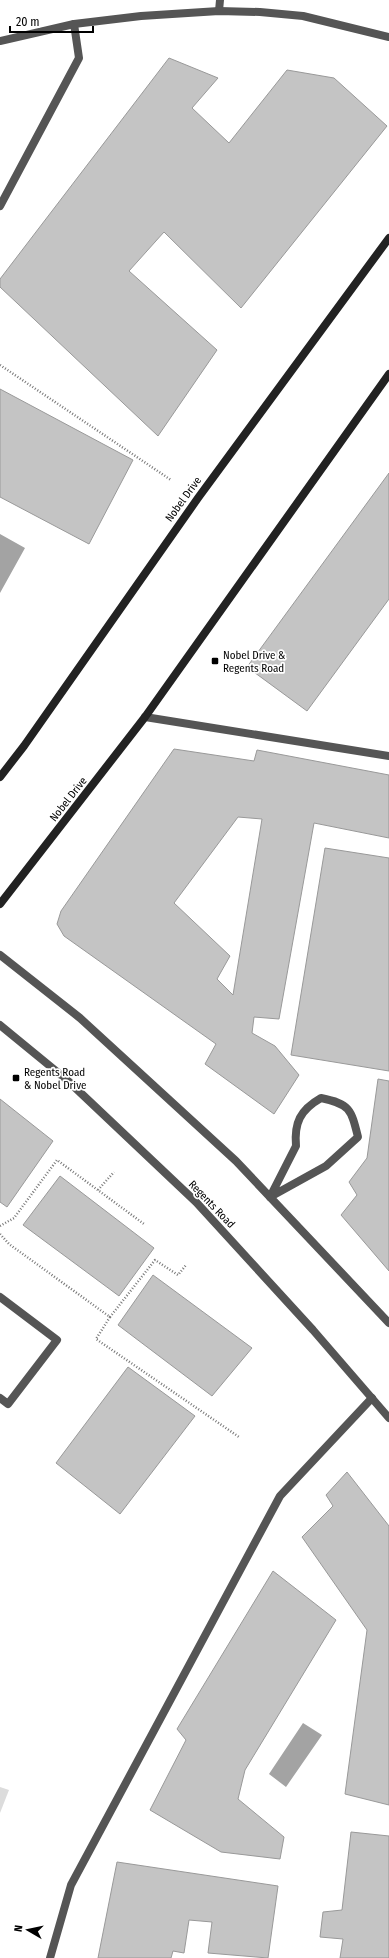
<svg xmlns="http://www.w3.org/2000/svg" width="389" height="1958" viewBox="0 0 389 1958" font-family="'Fira Sans Condensed',sans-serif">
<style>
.green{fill:#dcdcdc}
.water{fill:#a3a3a3}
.building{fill:#c4c4c4;stroke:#999;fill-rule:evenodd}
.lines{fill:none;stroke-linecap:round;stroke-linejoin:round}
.path{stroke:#777;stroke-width:2.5;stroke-dasharray:1 2;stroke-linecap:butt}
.service{stroke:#555;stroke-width:8}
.minor{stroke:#555;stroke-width:8}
.tertiary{stroke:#555;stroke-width:8}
.secondary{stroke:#222;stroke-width:8}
.poi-dot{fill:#000;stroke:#fff;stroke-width:1.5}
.labels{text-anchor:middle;stroke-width:3.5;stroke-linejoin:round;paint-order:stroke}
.street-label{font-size:11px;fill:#000;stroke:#fff}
.poi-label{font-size:11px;fill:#000;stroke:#fff;text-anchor:start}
</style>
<rect width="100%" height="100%" fill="#fff"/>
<path class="green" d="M0,1787L9,1790L0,1813Z"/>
<path class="water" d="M0,534L25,548L0,593Z
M303,1723L322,1735L286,1787L269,1774Z"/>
<path class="building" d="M169,58L218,78L192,108L229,143L287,70L334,78L387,126L241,308L164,232L129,271L217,350L158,436L0,287V279Z
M0,389L133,460L89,544L0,497Z
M389,473V599L307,711L247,667Z
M174,749L254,761L257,750L389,775V838L314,823L279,1019L254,1017L252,1033L275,1046L299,1075L274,1114L205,1064L216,1044L64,936L57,924L61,911ZM238,817L262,819L233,995L217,979L230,956L174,903Z
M325,848L389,858V1071L291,1055Z
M378,1079L389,1081V1271L341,1215L357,1195L349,1182L367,1158Z
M0,1099L53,1141L7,1207L0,1202Z
M60,1176L154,1248L119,1296L23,1225Z
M153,1275L252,1348L212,1396L118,1325Z
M128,1367L195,1416L120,1514L56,1463Z
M347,1472L389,1526V1805L345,1794L367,1630L302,1537L333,1506L326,1495Z
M273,1571L336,1620L245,1770L238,1799L284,1837L280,1859L221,1852L150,1810L186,1740L177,1729Z
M351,1832L389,1836V1958H340L343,1939L320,1937L323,1912L342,1910Z
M117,1862L278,1886L268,1958L208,1953L212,1922L189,1920L184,1953L173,1951L171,1958H98Z"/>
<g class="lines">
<path class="path" d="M0,365L171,480
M98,1190L114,1172
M0,1226L14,1218L57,1160L144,1224
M0,1234L9,1244L110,1317L155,1260L178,1275L186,1265
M110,1317L96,1339L239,1437"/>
<path class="service" d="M219,11L220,0
M0,206L79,58L74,24
M145,717L389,756
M0,1297L57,1340L8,1404L0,1398
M50,1958L71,1885L280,1496L372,1398"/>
<path class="minor" d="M321,1098C350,1104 351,1109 358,1137L326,1166L270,1197L296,1146C294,1123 300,1110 321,1098Z"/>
<path class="tertiary" d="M0,41L74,24L141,16L219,11L260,12L303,16L389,37
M0,955L80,1018L236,1161L389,1323
M0,1025L67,1080L196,1202L313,1330L389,1418"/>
<path class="secondary" d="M0,777L24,746L198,498L389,238
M0,904L145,717L389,374"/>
</g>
<g class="poi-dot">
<rect x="211" y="657" width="8" height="8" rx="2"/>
<rect x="12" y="1074" width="8" height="8" rx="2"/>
</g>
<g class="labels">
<g class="street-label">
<text transform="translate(183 499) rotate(-54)" y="4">Nobel Drive</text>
<text transform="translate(68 799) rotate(-52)" y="4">Nobel Drive</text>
<text transform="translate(212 1204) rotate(46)" y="4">Regents Road</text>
</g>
<g class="poi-label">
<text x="223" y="659">Nobel Drive &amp;<tspan x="223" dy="13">Regents Road</tspan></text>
<text x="24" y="1076">Regents Road<tspan x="24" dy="13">&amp; Nobel Drive</tspan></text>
</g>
</g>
<g transform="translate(28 1930) rotate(279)" stroke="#ffffff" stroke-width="3" paint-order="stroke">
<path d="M0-3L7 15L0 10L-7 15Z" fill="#000000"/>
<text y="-6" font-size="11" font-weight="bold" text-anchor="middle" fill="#000000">N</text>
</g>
<path d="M10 26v6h83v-6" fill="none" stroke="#000000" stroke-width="2"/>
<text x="16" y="26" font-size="12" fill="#000000" stroke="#ffffff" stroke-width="3" paint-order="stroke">20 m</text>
</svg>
